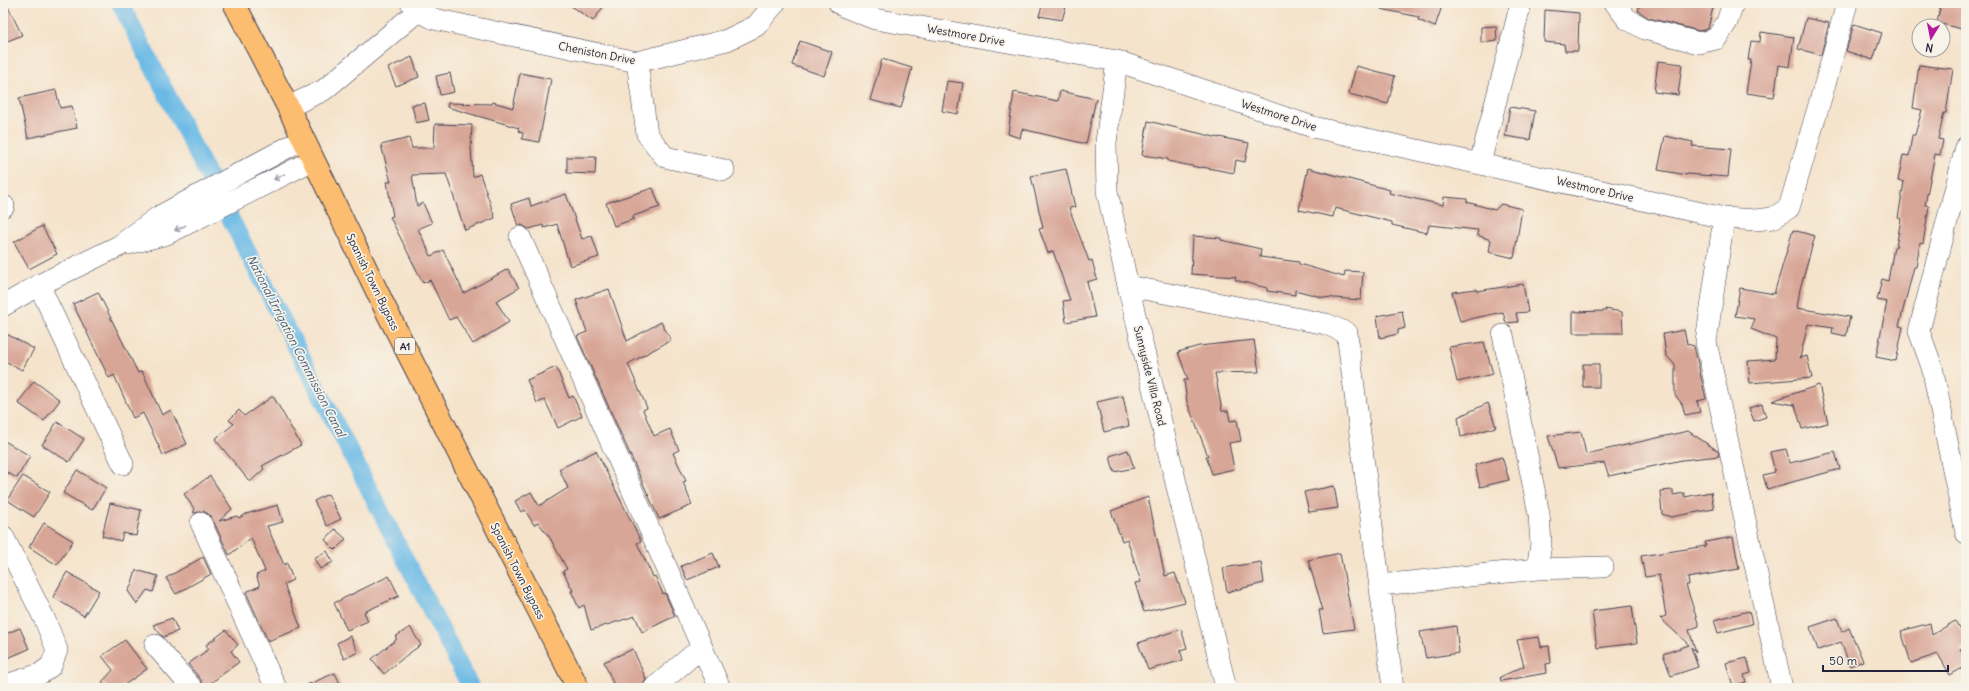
<svg xmlns="http://www.w3.org/2000/svg" width="1969" height="691" viewBox="0 0 1969 691" font-family="Delius,sans-serif">
<style>
.lines{fill:none;stroke-linecap:round;stroke-linejoin:round}
.canal{stroke:#6bbae6;stroke-width:18}
.building{fill:#d8a697}
.minor-casing{stroke:#423f51;stroke-width:22}
.major-casing{stroke:#423f51;stroke-width:24}
.minor{stroke:#fff;stroke-width:21}
.major{stroke:#fcbd6f;stroke-width:22}
.oneway{stroke:#9c9ca7}
.labels{text-anchor:middle;stroke-width:3.5;stroke-linejoin:round;paint-order:stroke}
.shield{fill:#f7f3e8;stroke:#62616f;stroke-width:1}
.shield-label{font-size:10px;font-weight:bold;fill:#22223b}
.street-label{font-size:11px;fill:#22223b;stroke:#f7f3e8}
.water-label{font-size:12px;font-style:italic;fill:#3c5777;stroke:#f7f3e8}
</style>
<rect width="100%" height="100%" fill="#f7f3e8"/>
<filter id="ink" filterUnits="userSpaceOnUse"><feTurbulence type="fractalNoise" baseFrequency=".025" numOctaves="2"/><feDisplacementMap in="SourceGraphic" scale="8" xChannelSelector="R" yChannelSelector="G"/><feConvolveMatrix kernelMatrix="1 2 1 2 8 2 1 2 1" color-interpolation-filters="sRGB"/></filter>
<filter id="wash" filterUnits="userSpaceOnUse"><feTurbulence type="fractalNoise" baseFrequency=".012" numOctaves="4" result="noise"/><feDisplacementMap in="SourceGraphic" scale="16" xChannelSelector="R" yChannelSelector="G"/><feGaussianBlur stdDeviation="0.9" result="paint"/><feColorMatrix in="noise" values="0 0 0 0 0 0 0 0 0 0 0 0 0 0 0 0 0 1.4 0 .05"/><feComposite in="paint" operator="in"/></filter>
<g filter="url(#wash)">
<rect width="100%" height="100%" fill="#f5e3cb"/>
<g class="lines">
<path class="canal" d="M120,3L471,688"/>
</g>
<g id="blocks">
<path class="building" d="M3,3H6L22,35L3,43Z
M567,3H606L593,21Z
M1043,3H1067L1062,20L1039,16Z
M1382,3H1443L1435,27L1418,20L1419,17L1381,9Z
M1640,3H1714L1708,29L1699,31L1649,18L1638,11Z
M1941,3L1966,6V30L1937,23Z
M1545,10L1579,13L1578,51H1565L1564,44L1544,42Z
M1806,18L1829,23L1821,55L1798,49Z
M1854,24L1882,33L1873,60L1846,51Z
M1496,26L1497,41L1481,43V27Z
M1761,32L1794,37L1790,67L1779,65L1774,97L1746,93L1751,60H1748L1751,41L1760,42Z
M800,41L832,52L824,76L792,65Z
M412,57L419,77L396,86L388,68Z
M882,59L912,68L901,108L870,100Z
M1658,61L1682,64L1678,95L1654,92Z
M1919,65L1953,69L1946,113H1944L1938,139L1943,140L1940,155L1935,154L1925,205L1929,206L1923,244L1920,243L1916,267H1914L1899,326L1903,327L1896,361L1876,357L1887,302L1877,300L1882,279L1888,281L1894,247H1896L1901,219L1898,218L1904,182L1898,181L1903,155L1909,156L1912,135H1915L1922,110L1913,108Z
M1356,66L1395,76L1388,104L1349,94Z
M450,73L454,92L440,95L436,76Z
M520,73L551,79L539,142L522,139L523,133L518,131L519,128L447,107L448,103L492,104L493,102L513,108Z
M947,81L963,83L958,114L942,111Z
M56,90L60,108L72,106L77,128L28,138L19,98Z
M1060,91L1096,99L1086,144L1022,129L1020,138L1008,134L1014,92L1058,101Z
M425,103L429,120L416,123L412,105Z
M1510,107L1535,111L1530,140L1505,136Z
M1148,121L1219,138V137L1249,143L1245,162L1236,160L1234,173L1202,167L1201,168L1168,161V159L1142,155Z
M435,124L472,125L471,147L473,177L480,174L495,218L465,230L446,174L412,175L417,206L423,203L432,223L418,229L431,256L443,250L464,293L508,269L519,288L496,301L509,322L473,344L456,317L449,320L430,280L423,283L390,217L393,216L387,182H391L381,145L409,138L412,148H434Z
M1665,136L1693,142L1692,146L1731,149L1728,177L1687,174V175L1658,170Z
M567,157H596L595,174L567,173Z
M1308,168L1390,190L1389,193L1443,205L1444,197L1467,199V202L1495,210L1501,204L1522,209L1514,258L1489,252L1491,240L1477,235L1478,230L1429,225L1427,233L1392,225V222L1335,208L1333,217L1299,210Z
M1066,169L1075,207L1069,208L1089,261L1092,260L1097,279L1087,282L1095,317L1066,322L1063,301L1070,300L1053,251L1048,253L1039,229L1043,228L1031,176Z
M653,188L660,207L633,216L634,219L614,226L606,203Z
M566,194L582,239L592,236L599,257L570,266L557,224L544,228L543,225L529,229L522,225L518,226L511,204L529,198L531,206Z
M42,226L57,254L29,269L14,242Z
M1793,230L1815,236L1800,289L1797,308L1850,317L1846,336L1832,333L1833,328L1808,324L1800,358L1807,356L1812,378L1750,383L1748,361L1775,359L1776,339L1751,329L1755,319L1735,316L1740,288L1774,294Z
M1193,236L1221,238V240L1261,249L1260,257L1299,262V264L1344,277L1345,271L1363,272L1361,300L1321,297L1295,290V295L1267,291V288L1235,280L1236,277L1191,274Z
M1523,284L1528,312L1516,313L1518,322L1506,323L1503,312L1460,321L1452,292L1477,289V291Z
M609,289L627,341L661,322L671,340L628,364L647,408L643,410L654,436L670,429L679,450L673,453L686,481L683,482L692,505L659,519L577,336L587,332L576,300Z
M98,292L138,373L142,371L162,415L171,410L187,444L163,455L143,413L133,418L114,375L109,378L73,304Z
M1605,309L1622,312L1623,333H1573V312L1606,311Z
M1402,311L1405,328L1398,330V334L1380,338L1377,316Z
M1684,330L1687,344L1694,346L1706,399L1697,401L1700,412L1685,415L1682,404L1675,395V365L1666,355L1663,334Z
M3,332L34,349L22,370L3,360Z
M1254,340L1259,372L1215,373L1222,411H1228L1230,421L1237,420L1241,441L1229,443L1234,469L1212,474L1206,456H1208L1187,402L1184,380H1188L1178,352L1199,346Z
M1484,342L1493,374L1457,382L1449,347Z
M1583,364H1599V387H1583Z
M556,367L569,398L573,396L582,416L558,428L545,400L537,403L527,380Z
M34,381L60,400L44,421L18,403Z
M1819,385L1828,423L1802,429L1795,405L1772,401Z
M273,396L301,445L262,466L264,469L250,482L215,439L234,424L229,420L239,410L244,416Z
M1123,396L1129,426L1104,432L1097,402Z
M1488,403L1496,427L1461,437L1458,417Z
M1762,404L1766,417L1754,421L1749,408Z
M57,422L84,439L69,462L42,445Z
M1688,431L1718,451L1719,456L1682,460L1609,476L1604,463L1558,468L1548,436L1581,432L1586,454Z
M3,440L30,456L17,478L3,470Z
M1786,449L1790,463L1835,452L1840,469L1767,489L1763,475L1775,472L1770,452Z
M1128,450L1134,468L1114,472L1110,456Z
M596,451L641,541L637,543L653,577L655,576L663,594L665,593L675,616L642,632L635,616L591,630L584,605L579,608L571,591H573L563,571L567,569L550,538L538,522L534,525L525,510L521,512L515,501L531,492L539,506L568,488L559,469Z
M1502,457L1509,480L1480,487L1475,465Z
M77,470L106,488L92,510L63,493Z
M23,476L50,492L34,517L7,500Z
M210,476L232,509L219,521L237,516L239,518L246,514L278,505L283,522L267,526L284,565L287,563L293,580L284,584L301,628L268,641L246,592L260,586L256,575L265,571L251,538L229,555L212,518L208,514L203,511L195,513L193,512L195,510L184,494Z
M1334,486L1338,508L1309,512L1304,492Z
M1673,490V495L1684,493L1685,497L1711,492L1714,509L1671,517L1662,514L1660,491Z
M328,494L341,519L327,526L314,501Z
M1148,497L1165,576L1175,573L1185,602L1144,612L1135,583L1141,582L1127,539L1122,541L1111,511Z
M110,503L141,510L136,536L123,533L121,541L102,536Z
M44,523L73,541L57,565L29,547Z
M335,529L346,539L335,550L325,540Z
M1733,537L1739,569L1688,578L1689,585H1686L1699,626L1689,630L1696,652L1691,647L1698,667L1671,676L1663,654L1689,645L1660,618L1666,616L1659,575L1645,577L1641,556L1706,546L1705,542Z
M327,551L333,562L320,569L314,558Z
M713,553L719,567L687,580L681,566Z
M1340,553L1354,629L1323,633L1319,610H1323L1308,560Z
M203,557L211,574L176,594L166,578Z
M1261,562L1264,583L1227,592L1223,568Z
M136,570L158,576L153,592L147,590L137,604L128,591L131,586Z
M67,572L99,591L84,616L53,597Z
M389,576L399,596L364,612L368,621L347,630L334,603Z
M1632,606L1637,643L1597,648L1592,611Z
M1749,611L1752,624L1718,633L1714,620Z
M172,618L178,631L163,637L153,625Z
M1837,618L1842,632L1849,628L1863,661L1850,666L1841,642L1818,650L1810,627Z
M1955,621L1966,638V646L1960,649L1966,659V666L1950,675L1938,654L1911,663L1901,631L1930,623L1932,635Z
M1456,626L1459,653L1426,658L1420,632Z
M410,627L421,645L408,654L384,674L372,659L397,639L395,637Z
M20,628L29,649L3,660V635Z
M1181,629L1187,648L1180,650L1183,660L1148,670L1138,643Z
M226,630L238,645L231,651L239,662L204,688L201,680L188,664L209,649L206,645Z
M350,636L358,652L344,659L337,643Z
M1539,637L1541,647L1549,646L1551,663L1546,664L1547,673L1501,681L1500,677L1524,666L1517,640Z
M125,640L147,669L120,688H109L102,682L113,670L102,656Z
M633,649L646,679L642,688H615L604,662Z
M1747,658L1751,673L1744,675L1746,682L1733,686L1726,663Z
M335,673L342,688H300Z"/>
</g>
</g>
<g filter="url(#ink)">
<use href="#blocks" fill-opacity="0" stroke="#423f51" stroke-width="1"/>
<g class="lines">
<defs>
<path id="minor" d="M411,3L418,11L434,19L637,62L727,40L756,26L775,3
M839,3L845,7L875,19L1117,61L1313,127L1724,218L1756,220L1773,218L1789,208L1827,77L1847,3
M1615,3L1627,19L1645,29L1699,43L1716,39L1727,22L1733,3
M1117,61L1106,142L1107,191L1128,286L1226,688
M637,62L647,134L665,157L724,170
M288,107L324,90L418,11
M1966,147L1919,331L1932,367L1966,533
M1480,163L1521,3
M3,206H4
M1724,218L1706,342L1782,688
M520,237L720,688
M128,244L167,234L313,160
M39,285L123,464
M1128,286L1326,324L1347,333L1393,688
M3,306L39,285L119,246L158,217L303,139
M1503,335L1539,514L1541,544L1537,569
M201,523L276,688
M3,536L45,620L57,650L51,666L40,674L3,686
M1380,585L1537,569L1603,567
M155,645L192,688
M654,688L702,647"/>
<path id="major" d="M234,3L288,107L386,310L578,688"/>
</defs>
<use href="#minor" class="minor-casing"/>
<use href="#major" class="major-casing"/>
<use href="#minor" class="minor"/>
<use href="#major" class="major"/>
</g>
<defs><path id="oneway-shaft" d="M-6 0H5M1.5-3L5.5 0L1.5 3" fill="none" stroke-width="1.6" stroke-linecap="round" stroke-linejoin="round"/></defs>
<g class="oneway">
<use href="#oneway-shaft" transform="translate(279 177) rotate(153)"/>
<use href="#oneway-shaft" transform="translate(180 228) rotate(154)"/>
</g>
</g>
<g class="labels">
<rect class="shield" x="395" y="338" width="20" height="16" rx="3"/>
<g class="shield-label">
<text x="405" y="350">A1</text>
</g>
<g class="street-label">
<text transform="translate(966 35) rotate(10)" y="4">Westmore Drive</text>
<text transform="translate(597 53) rotate(11)" y="4">Cheniston Drive</text>
<text transform="translate(1279 115) rotate(18)" y="4">Westmore Drive</text>
<text transform="translate(1595 189) rotate(13)" y="4">Westmore Drive</text>
<text transform="translate(373 282) rotate(64)" y="4">Spanish Town Bypass</text>
<text transform="translate(1150 376) rotate(76)" y="4">Sunnyside Villa Road</text>
<text transform="translate(518 571) rotate(63)" y="4">Spanish Town Bypass</text>
</g>
<g class="water-label">
<text transform="translate(296 346) rotate(63)" y="4">National Irrigation Commission Canal</text>
</g>
</g>
<rect width="1969" height="691" fill="none" stroke="#f7f3e8" stroke-width="16"/>
<g transform="translate(1931 38) rotate(190)"><circle r="19" fill="#f7f3e8" stroke="#a29fa3"/>
<path d="M0-3L7 15L0 10L-7 15Z" fill="#b5179e"/>
<text y="-6" font-size="11" font-weight="bold" text-anchor="middle" fill="#22223b">N</text>
</g>
<path d="M1823 665v6h125v-6" fill="none" stroke="#22223b" stroke-width="2"/>
<text x="1829" y="665" font-size="12" fill="#22223b" stroke="#f7f3e8" stroke-width="3" paint-order="stroke">50 m</text>
</svg>
